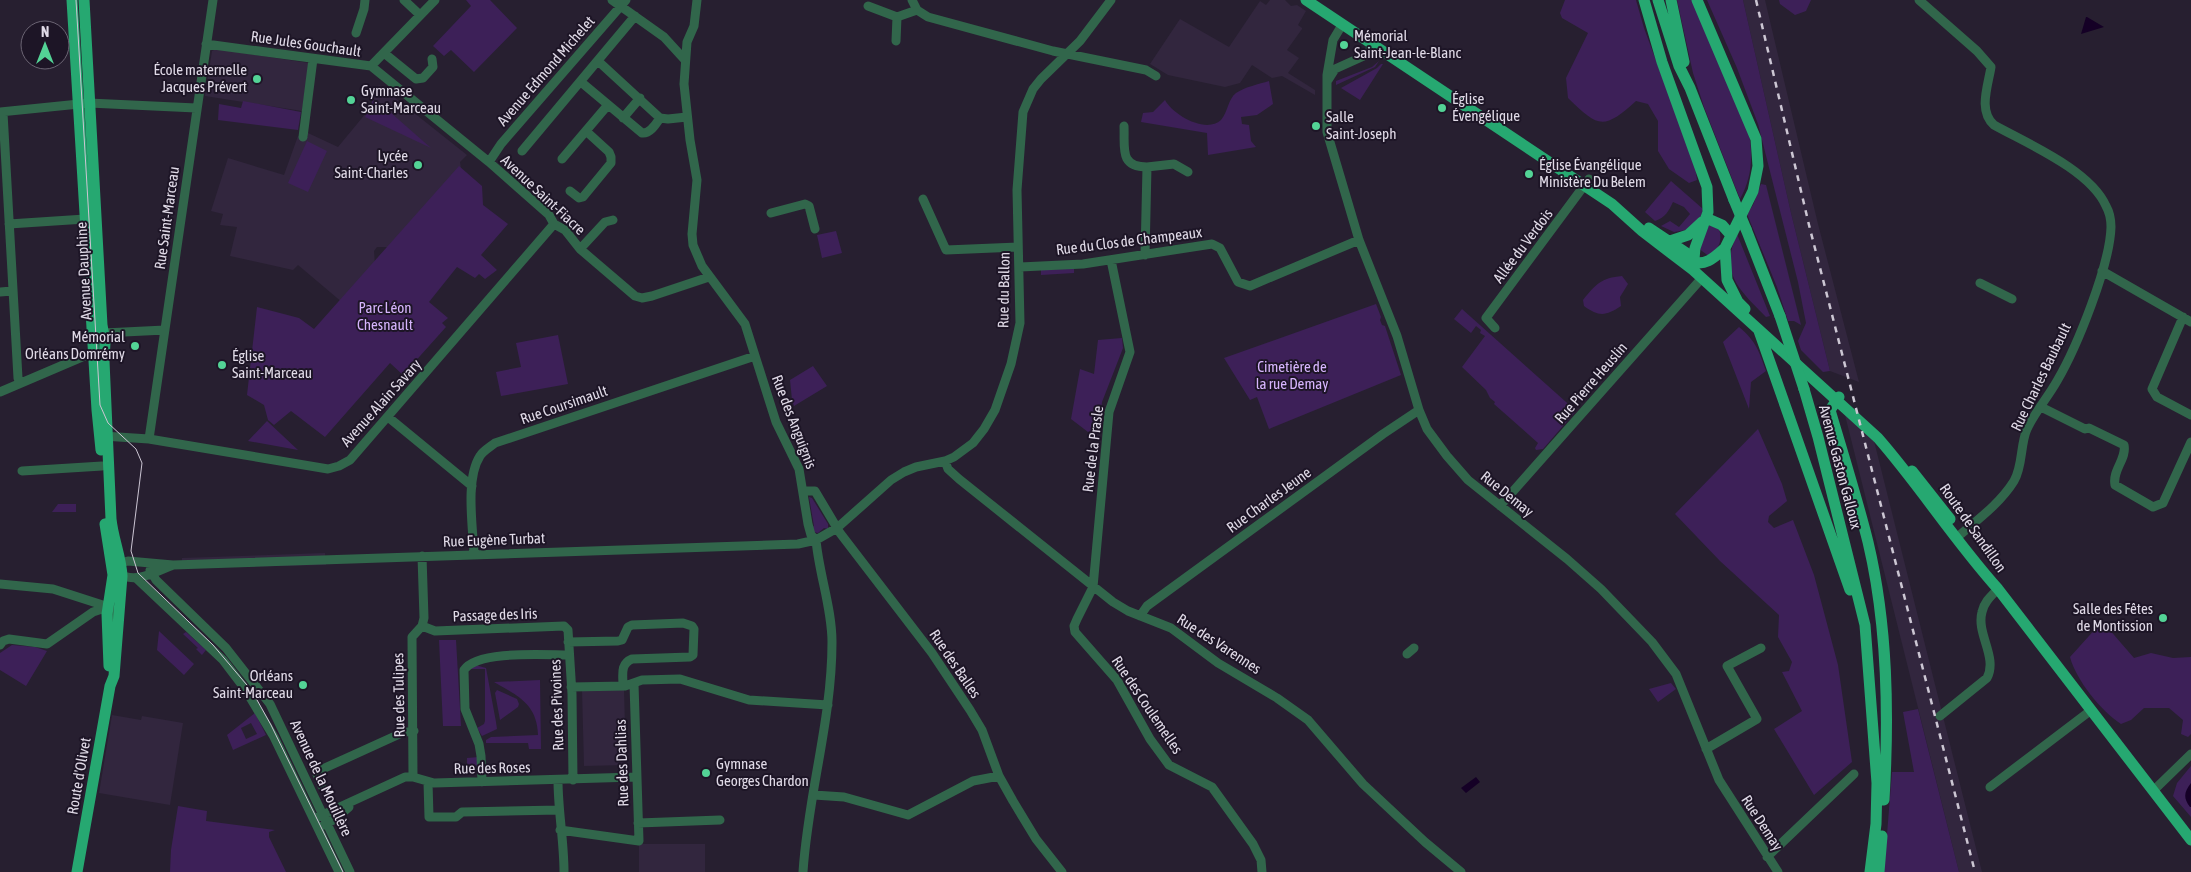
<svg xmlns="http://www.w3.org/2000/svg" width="2191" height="872" viewBox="0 0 2191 872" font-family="'Asap Condensed',sans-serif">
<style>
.built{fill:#32263e}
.green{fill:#3d2058;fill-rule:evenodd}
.water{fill:#150026}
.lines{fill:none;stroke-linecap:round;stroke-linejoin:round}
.minor{stroke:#31664b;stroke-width:9}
.major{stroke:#26a871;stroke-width:11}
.tram{stroke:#ccc6d3;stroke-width:1}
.rail{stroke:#ccc6d3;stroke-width:2.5;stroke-dasharray:6 6;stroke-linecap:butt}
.major-bridge{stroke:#26a871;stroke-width:11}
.poi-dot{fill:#53d396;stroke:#1d1526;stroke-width:2}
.labels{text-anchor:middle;stroke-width:4;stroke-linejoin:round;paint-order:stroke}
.poi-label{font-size:15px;fill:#e0dae7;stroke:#1d1526;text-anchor:start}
.street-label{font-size:15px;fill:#e0dae7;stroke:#1d1526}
.park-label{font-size:15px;fill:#d7b5fe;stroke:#1d1526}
</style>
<rect width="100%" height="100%" fill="#271f30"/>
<path class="built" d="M1270,0H1285L1291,6L1297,5L1306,11L1298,25L1302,28V29L1287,50L1299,58L1288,73L1315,90V95L1282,76L1272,78L1252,65L1240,83L1225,87L1168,75L1150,64L1180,19L1229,47L1260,1L1266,5Z
M1743,0H1765L1818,224L1859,382L1830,371L1791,213Z
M216,49L309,63L302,111L205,96L212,51Z
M379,85L467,155L460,162L461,168L388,247H377L374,251L375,265L343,303L298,265L293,270L230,256L237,227L220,225L223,214L211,211L228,158L284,175L298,136L308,137V133L338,147L376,101L371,96Z
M1845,415L1874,441L1982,872H1959Z
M325,553L326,565L182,568V558Z
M624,689L626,765L584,766L582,690Z
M112,715L141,720L142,716L183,723L170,805L99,793Z
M639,844H705V872H639Z"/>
<path class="green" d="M466,0H490L517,28L474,72L451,50L444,56L433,46L471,6Z
M1565,0H1636L1644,28L1695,166L1697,180L1689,183L1669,169L1658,151V121L1648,104L1636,101C1603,131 1598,127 1568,98L1566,78L1588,33L1562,18L1560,13Z
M1677,0H1693L1749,133C1753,157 1752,177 1740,199L1704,107L1693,73Z
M1707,0H1743L1791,213L1830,371L1823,372L1801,350L1798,341L1806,323L1798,282L1758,124L1737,68Z
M1779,0H1811L1806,11L1795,15L1780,4Z
M1379,61L1375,67L1336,85V81L1372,67Z
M1381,64H1383L1360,100L1341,88L1377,68Z
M1269,81L1273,104L1257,115L1241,117L1242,124L1249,125L1251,141L1256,147L1208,155L1207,133L1141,122L1143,113L1153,112L1165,100C1173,115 1206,134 1221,120C1228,112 1228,99 1236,93C1245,87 1259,84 1269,81Z
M373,100L382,105L431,148L365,117Z
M243,101L301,112L298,130L218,120L219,104L241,108Z
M307,141L327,151L308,192L288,183Z
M459,166L482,186L483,205L508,224L481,255L497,270L485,279L479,274L475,278L457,267L429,302L448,318L442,323L446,327L403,375L390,363L325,437L291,411L274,425L268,420L264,405L247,395L257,307L299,318L314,329Z
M1671,181L1703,209L1701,216L1692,229L1674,232L1661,226L1670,221L1679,227L1690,214L1684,207L1673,202C1668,212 1666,217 1655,221L1645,212Z
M1761,184L1766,185L1801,325L1794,321H1788L1777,287L1747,214L1753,205Z
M1709,225L1719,229C1723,242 1718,248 1710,257L1698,248Z
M836,231L842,253L822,258L817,235Z
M1737,234L1770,316L1766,317C1740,290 1719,274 1737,234Z
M1074,268V273L1041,275V270Z
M1622,276L1628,284L1620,297L1621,306C1606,316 1599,317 1584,306L1583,300C1596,284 1601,278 1622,276Z
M1376,304L1381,317L1380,320L1382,325L1385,326L1401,375L1269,429L1257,397L1250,400L1224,358Z
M1462,309L1575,410V412L1543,449L1536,450L1535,448L1538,443L1494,404L1495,402L1490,398L1486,390L1462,367L1485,336L1480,333L1481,330L1476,326L1471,333L1454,319Z
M1739,327C1756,341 1759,351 1766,371L1751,382L1749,409L1723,342Z
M558,335L568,384L501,396L496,372L521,367L516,343Z
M1122,338L1123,348L1102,402L1099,428L1088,432L1071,419L1080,369L1094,374L1098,340Z
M813,366L827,386L794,406L792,400L790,380Z
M267,421L298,450L248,441Z
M1758,429L1782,484L1787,501L1769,516L1768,522L1774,528L1793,520L1814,575L1838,665L1852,762L1814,795L1774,729L1802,711L1782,672L1789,671L1792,662L1778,637L1779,615L1720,561L1675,514Z
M809,497L812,498L828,524V529L824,528L818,533L813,532L812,527L814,526Z
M58,504H76V512H52Z
M2098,626L2108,628L2134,658L2151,653L2173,658L2191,657V734L2188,737L2181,734L2183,720L2169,708H2144L2131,720L2121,724C2101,711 2076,680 2070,657Z
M159,631L194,664L184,675L157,650Z
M186,632L206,650L202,655L196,649L198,648L183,634Z
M439,640H456L461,726H443Z
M12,645L35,647L47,651L26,686L0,670V653Z
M475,665L486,668L496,722L497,729L482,736L477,728L484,724L485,721V669H469Z
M540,680L541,749H529L528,743H486V740L491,737L538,735C537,704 518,696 494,682Z
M1671,683L1676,689L1658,702L1649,689Z
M497,690L517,699L519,704L518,707L500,720L495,693Z
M1918,709L1959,872H1884L1892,772H1914L1903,712Z
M255,713L266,735L233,750L227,735ZM251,723L257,734L246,739L241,728Z
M479,757L480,772H467V758Z
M2191,766V817L2173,796L2177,783Z
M178,806L207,811L206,821L275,830L269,832V837L286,872H170L171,850Z"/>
<path class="water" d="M2086,17H2087L2104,27L2081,34Z
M1476,777L1480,782L1466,793L1461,788Z
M2191,783V807H2190C2183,798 2184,792 2191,783Z"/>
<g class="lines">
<path class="minor" d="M404,0L420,15
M612,0L664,37L685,60
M697,0L694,26L687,42L684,84L690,140L697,180L692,234L693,245L702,266L745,324L776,422L799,469L808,524L811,535L816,540C819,574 832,608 832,642C832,720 808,794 803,872
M912,0L917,10L928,17L1053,51L1146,70L1156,76
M1919,0L1977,51L1991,67C1988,86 1978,111 1994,125C2028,144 2090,170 2106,206C2110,213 2111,220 2111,227C2110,265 2077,347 2057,381C2048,397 2035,412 2027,429C2020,445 2023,466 2014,481C2001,502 1980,518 1961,534
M868,6L897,17L917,10
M1342,25L1333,40L1327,75V132L1359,240L1397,336L1419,410L1427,429L1447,456L1468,480L1567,559L1601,589L1652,642L1676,674L1719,780L1778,872
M356,33L364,9L365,0
M896,41L897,17
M206,44L371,66L435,0
M384,53L416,79L423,78L433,67L432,59
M598,61L660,118L668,119L687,117
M371,66L489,162L549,215L554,224L565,230L580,249L635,296L642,298L652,296L709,277
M1328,80L1335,69L1366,55L1373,45
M581,82L642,133C650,134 656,124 660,118
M0,112L89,103L196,108
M3,113L18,378L20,383
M623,118L640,98
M1124,126C1125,148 1119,167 1147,167
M303,137L313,59
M522,151L635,16
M562,159L607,106
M489,162L501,144L626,0
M570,191L579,198L583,197L611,163V157L609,152L586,131
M923,199L946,250L1018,247
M771,213L805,204L809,206L815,229
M9,224L85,219
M580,249L605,222L613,220
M1145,255L1147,167L1174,164L1188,172
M1111,260L1130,352L1109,412L1093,587L1077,619L1074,626L1075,632L1117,680L1150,739L1169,765L1212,787L1253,844L1261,860L1262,872
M1020,267L1083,264L1212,244L1220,248L1238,282L1250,286L1359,240
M2102,271L2191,322
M1980,283L2012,299
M0,292L12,291
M2183,317L2152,389L2157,397L2191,415
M1495,328L1486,318L1589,179
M104,333L165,330
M0,392L82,357L93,354
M2041,407L2085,429L2089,428L2124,445C2127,459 2112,470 2115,485L2153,507L2163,503L2191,442
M388,417L472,486
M103,436L149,439L328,469L339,466L350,460L554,224
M149,439L213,0
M945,461L948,469L959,479L1113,602L1128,611L1171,628L1218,663L1277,698L1308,720L1363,784L1425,842L1461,872
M22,471L102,466
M804,491H815L840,533L932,653L970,710L982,730L999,776L1013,801L1036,839L1062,872
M1500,506L1701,279
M474,554C473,528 465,479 480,456C483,451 490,447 495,443L755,356
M116,564L128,561L173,565L798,544L816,540L837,528L891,480L904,472L916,467L945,461L954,457L973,443L984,429L995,410L1011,364L1020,323L1017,190L1023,112L1033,89L1041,79L1080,41L1111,0
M150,570L156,580L226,648L270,704L350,872
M118,572C133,586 157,571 173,565
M136,578L223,660L245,689L274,737L339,872
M0,584L53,589L112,608L117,621
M1140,616L1147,606L1383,434L1419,410
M422,626L435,631L564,626L568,630L572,694L573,780
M568,642L618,641L622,640L628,627L632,625L683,623L692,626L694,629L693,655L690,657L632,659C620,664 623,674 623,686
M0,645L3,641L9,639L47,644L93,612L108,607
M1407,654L1414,648
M571,687L625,686L642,680L680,679L749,700L828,705
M1940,716L1987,678C1998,657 1976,634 1982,612C1984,602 1991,596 1998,589
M1706,749L1757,719L1727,666L1761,648
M413,777L412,637L422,626L424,618L422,556
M558,780C558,811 564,841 564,872
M428,782L429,817H456L462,812L559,810
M482,782L481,756L479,744L465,709L464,670C477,650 545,655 569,655
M322,786L316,772L404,732L414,731
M1990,787L2090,711
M2154,790L2191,754
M814,795L844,797L908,815L973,781L999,776
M318,817L405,777H413L434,783L635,777
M638,823L720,820
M324,825L335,819L349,807
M560,830L639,841L634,684
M1767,857L1854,774"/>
<path class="major" d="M72,0L97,410L101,450
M1306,0L1612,204L1642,231L1693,270L1878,438C1920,486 1954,540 1998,589L2191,840
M1644,0L1662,62L1707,187L1708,212L1695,248L1693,270
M1658,0L1679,66L1690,88L1734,200
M1671,0L1684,62
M1697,0L1756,139L1758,166L1753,191L1725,248L1727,280L1738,302L1745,309
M1706,218L1722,225L1730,234
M1649,228L1685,252L1696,263
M1746,229L1780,316
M1670,241L1688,235L1702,222
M1690,261C1705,267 1714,258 1725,248
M1759,331L1850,590
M1804,389L1818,437L1865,625L1877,783L1876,824L1870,872
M1839,397L1830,410C1843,454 1857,498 1868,542C1888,626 1889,715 1884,800
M1912,471L1950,519
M105,524L113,575L107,614L109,666
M77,872L110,686L114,676L122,576C121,556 113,539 111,519L104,361L105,342L102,325L84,0
M1879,872L1882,836"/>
<path class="tram" d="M76,0L100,405L108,423L136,449L142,463L131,551L138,573L213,645L252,691L271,725L343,872"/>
<path class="rail" d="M1756,0L1809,225L1975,872"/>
<path class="major-bridge" d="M1734,200L1746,229
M1780,316L1804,389"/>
</g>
<g class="poi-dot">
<circle cx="1344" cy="45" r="5"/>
<circle cx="257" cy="79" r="5"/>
<circle cx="351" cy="100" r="5"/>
<circle cx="1442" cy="108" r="5"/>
<circle cx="1316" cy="126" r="5"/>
<circle cx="418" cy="165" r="5"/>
<circle cx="1529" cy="174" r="5"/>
<circle cx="135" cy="346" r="5"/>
<circle cx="222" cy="365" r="5"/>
<circle cx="2163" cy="618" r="5"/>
<circle cx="303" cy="685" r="5"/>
<circle cx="706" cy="773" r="5"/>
</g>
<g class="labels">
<g class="poi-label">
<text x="1354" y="41">Mémorial<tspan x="1354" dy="17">Saint-Jean-le-Blanc</tspan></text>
<text x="247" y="75" text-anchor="end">École maternelle<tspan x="247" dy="17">Jacques Prévert</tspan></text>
<text x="361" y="96">Gymnase<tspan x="361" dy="17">Saint-Marceau</tspan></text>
<text x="1452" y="104">Église<tspan x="1452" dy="17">Évengélique</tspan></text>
<text x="1326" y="122">Salle<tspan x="1326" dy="17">Saint-Joseph</tspan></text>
<text x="408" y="161" text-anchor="end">Lycée<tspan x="408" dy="17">Saint-Charles</tspan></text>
<text x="1539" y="170">Église Évangélique<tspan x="1539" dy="17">Ministère Du Belem</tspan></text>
<text x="125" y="342" text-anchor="end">Mémorial<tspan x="125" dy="17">Orléans Domrémy</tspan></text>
<text x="232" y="361">Église<tspan x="232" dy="17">Saint-Marceau</tspan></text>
<text x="2153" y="614" text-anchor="end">Salle des Fêtes<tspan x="2153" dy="17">de Montission</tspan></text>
<text x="293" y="681" text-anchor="end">Orléans<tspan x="293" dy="17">Saint-Marceau</tspan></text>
<text x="716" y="769">Gymnase<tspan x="716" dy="17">Georges Chardon</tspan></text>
</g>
<g class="street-label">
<text transform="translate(306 44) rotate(8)" y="5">Rue Jules Gouchault</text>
<text transform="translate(546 71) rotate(-49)" y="5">Avenue Edmond Michelet</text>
<text transform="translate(543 195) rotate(43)" y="5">Avenue Saint-Fiacre</text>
<text transform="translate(167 218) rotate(-82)" y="5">Rue Saint-Marceau</text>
<text transform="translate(1129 241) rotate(-7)" y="5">Rue du Clos de Champeaux</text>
<text transform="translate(1523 246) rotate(-53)" y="5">Allée du Verdois</text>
<text transform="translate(84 271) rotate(-93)" y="5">Avenue Dauphine</text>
<text transform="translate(1004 290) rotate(-89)" y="5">Rue du Ballon</text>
<text transform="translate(2041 377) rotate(-64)" y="5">Rue Charles Baubault</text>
<text transform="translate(1591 383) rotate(-49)" y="5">Rue Pierre Heuslin</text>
<text transform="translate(381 403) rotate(-48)" y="5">Avenue Alain Savary</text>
<text transform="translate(564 405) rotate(-19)" y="5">Rue Coursimault</text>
<text transform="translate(794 422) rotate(69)" y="5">Rue des Anguignis</text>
<text transform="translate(1093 449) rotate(-83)" y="5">Rue de la Prasle</text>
<text transform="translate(1840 467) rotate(75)" y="5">Avenue Gaston Galloux</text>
<text transform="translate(1507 494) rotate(39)" y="5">Rue Demay</text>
<text transform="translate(1269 500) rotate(-36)" y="5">Rue Charles Jeune</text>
<text transform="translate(1973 528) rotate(55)" y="5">Route de Sandillon</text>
<text transform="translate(494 540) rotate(-2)" y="5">Rue Eugène Turbat</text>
<text transform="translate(495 615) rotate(-2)" y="5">Passage des Iris</text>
<text transform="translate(1219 644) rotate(33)" y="5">Rue des Varennes</text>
<text transform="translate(955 664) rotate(56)" y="5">Rue des Balles</text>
<text transform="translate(399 695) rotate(-91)" y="5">Rue des Tulipes</text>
<text transform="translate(557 705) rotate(-92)" y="5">Rue des Pivoines</text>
<text transform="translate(1147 705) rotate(56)" y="5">Rue des Coulemelles</text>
<text transform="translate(622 763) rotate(-92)" y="5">Rue des Dahlias</text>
<text transform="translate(492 768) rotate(-1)" y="5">Rue des Roses</text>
<text transform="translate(79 776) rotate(-80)" y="5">Route d'Olivet</text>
<text transform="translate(321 778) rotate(65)" y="5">Avenue de la Mouillère</text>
<text transform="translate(1762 823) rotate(57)" y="5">Rue Demay</text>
</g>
<g class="park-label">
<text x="385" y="313">Parc Léon<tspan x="385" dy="17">Chesnault</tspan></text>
<text x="1292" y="372">Cimetière de<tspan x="1292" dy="17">la rue Demay</tspan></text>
</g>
</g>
<g transform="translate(45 45)"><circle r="24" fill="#1d1526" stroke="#6b6473"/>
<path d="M0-4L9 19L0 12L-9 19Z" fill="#53d396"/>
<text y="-8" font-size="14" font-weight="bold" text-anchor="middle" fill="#e0dae7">N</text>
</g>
</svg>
